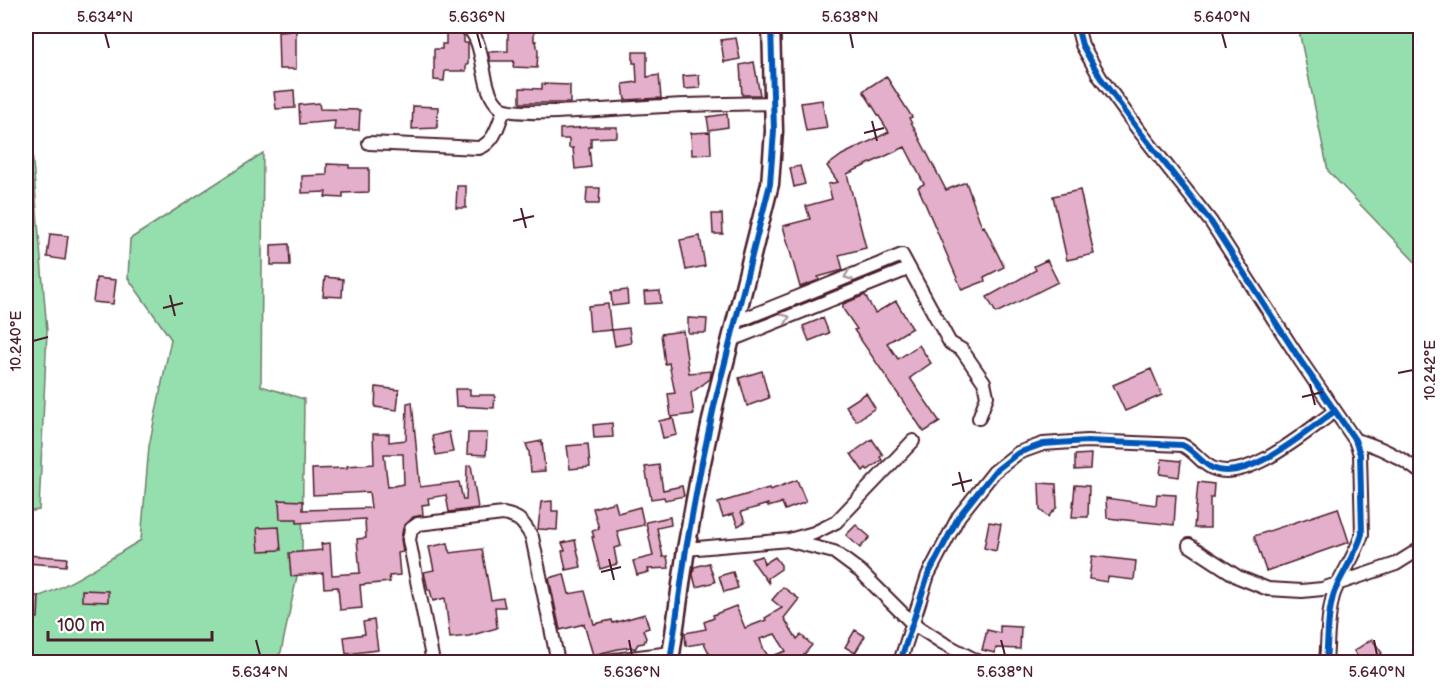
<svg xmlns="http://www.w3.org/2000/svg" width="1446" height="688" viewBox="0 0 1446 688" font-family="'Balsamiq Sans',sans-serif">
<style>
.green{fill:#95dead;stroke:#707e6c;stroke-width:1.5}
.building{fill:#e3afca;stroke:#4a1f2b;stroke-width:1.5;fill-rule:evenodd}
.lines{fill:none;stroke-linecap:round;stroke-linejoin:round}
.street-casing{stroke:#4a1f2b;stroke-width:16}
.secondary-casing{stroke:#4a1f2b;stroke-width:21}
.street{stroke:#fff;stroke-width:12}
.secondary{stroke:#fff;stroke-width:16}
.cycleway-casing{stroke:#fff;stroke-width:10}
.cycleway{stroke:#0057b8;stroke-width:6}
.oneway{stroke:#ae9aa0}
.ticks{fill:none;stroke:#4a1f2b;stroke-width:2}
.neatline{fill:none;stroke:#4a1f2b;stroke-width:2}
.ticks-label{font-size:15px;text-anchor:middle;fill:#4a1f2b}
</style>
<rect width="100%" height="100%" fill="#fff"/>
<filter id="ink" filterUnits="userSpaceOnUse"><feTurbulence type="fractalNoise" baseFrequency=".0167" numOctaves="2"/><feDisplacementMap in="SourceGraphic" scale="12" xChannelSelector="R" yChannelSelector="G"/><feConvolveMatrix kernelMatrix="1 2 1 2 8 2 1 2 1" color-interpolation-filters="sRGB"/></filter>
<g filter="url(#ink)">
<path class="green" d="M1298,26H1420V267L1328,171Z
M26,117L31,139L47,331L39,510L26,512Z
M263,153L261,386L304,399L302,553L281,652L273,662H26V599C54,597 113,556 141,540L149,446L171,339L128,278L130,239Z"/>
<path class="building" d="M508,26H534V41H536L538,51L537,68L513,67L514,61H490L488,52L508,51Z
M296,30V69H279L278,31Z
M446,34H462L464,36V43H468V65H466V71H445L444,81L434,80V49H442V44H446Z
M736,38L740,59L724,62L721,40Z
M633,52H647V77L659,75L661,98L625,100L623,84L637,82L636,63H633Z
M754,62L760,95H742L740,65Z
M699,75L700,88L684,89L683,76Z
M886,76L912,117L909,118L946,190L966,182L982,227L984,226L1004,267L984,277L985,281L962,290L918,187L924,184L905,147L847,174L866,248L839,255L843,270L818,277L819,280L800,287L783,226L810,219L806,206L832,199L828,184L838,182L827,166L842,155L889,132L863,91Z
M542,84L570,85V103H520V88L542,89Z
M294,90L295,108L276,109L274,92Z
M822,100L827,128L806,131L801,103Z
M319,103L320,109L360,110L359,130H334L335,121L300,124L299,105Z
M413,106L438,107L437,128L412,129Z
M727,114L728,127L709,130L707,117Z
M590,127H617V137L591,138V147H589L591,167L575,169L573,148H569V139H560V129Z
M710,132L711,154L692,155L691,133Z
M327,164L349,165V168H369V192L343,193V198L325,197L326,192L302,193V176L327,175Z
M800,166L805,184L794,187L790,168Z
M457,186H466V208H456Z
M587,188H600L599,204H586Z
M1080,190L1094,254L1067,260L1053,196Z
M712,214H722L723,234H713Z
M50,234L68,236L65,260L47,257Z
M700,236L705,266L686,270L680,240Z
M289,244L290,265H271V245Z
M1047,260L1058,282L996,313L987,297L1036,270L1034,266Z
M325,277L343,279L342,297L323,296Z
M96,278L116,280L113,304L93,302Z
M627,290L628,304L612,306L611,292Z
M660,291L661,303L645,304L644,292Z
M865,295L875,313L896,301L912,328L887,343L898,359L919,345L931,363L910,378L940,422L924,432L854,330L857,329L843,309V304Z
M608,304L611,330L590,332L588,306Z
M688,318L707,319L706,333H688Z
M823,318L829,333L809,341L803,326Z
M629,328L631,343L615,346L612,330Z
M683,331L689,373L711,371V374L710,379L691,393L694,414L671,417L668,394L675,393L669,363L665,364L661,334Z
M1151,369L1162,395L1125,411L1113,385Z
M762,371L769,398L747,406L739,378Z
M376,387L399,390L397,410L375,407Z
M455,389H470V395H495L494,408L456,406Z
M866,393L875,408L856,421L846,406Z
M412,402L420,487L459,482L463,500H466L467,466L471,465L478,508L449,512L446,495L428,498L429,504L422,505L423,515L413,517L403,528L401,539L403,552L398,553L400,575L389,576L390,582L360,585L362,608L340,610L338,587L324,588L323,573L291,576L289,553L322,550L321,544L330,543L332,575L360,573L357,539L366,538L365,519L297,523V519H280L279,500L303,501V510L371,508L369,492L313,495L312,469L347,468V466L374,464L373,434H389V442L406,440L407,403ZM384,454H403L404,484L388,487Z
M673,418L677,435L663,438L659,421Z
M612,423L613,437L594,438L593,425Z
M449,432L453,452L436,455L432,436Z
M468,433H487L486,455L467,454Z
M872,439L883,455L880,457L882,460L868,470L866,468L863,471L851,454Z
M542,441L545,471L531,472L529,452L526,444Z
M588,444L590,467L570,469L567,446Z
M1091,454L1090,469L1075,470V455Z
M1162,459L1181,461L1179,477L1160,474Z
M659,465L663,490L682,486L684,496L665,500L664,497L651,499L645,467Z
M797,480L806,502L785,510L782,503L768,507V504L741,512L745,522L738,526L733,514L723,517L718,503L769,488L770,490Z
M1198,482L1214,484L1213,498H1210V528H1194Z
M1039,483L1056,484L1057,507L1048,517L1040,510Z
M1075,485L1089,486L1088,517H1072Z
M1157,494L1176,495L1174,525L1107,518L1106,498L1156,505Z
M552,501V511H558L557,530L538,529L541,502Z
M615,502L618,513L640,507L644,525L617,531L621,546L614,548L617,564L600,569L592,537H594L592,531L599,529L593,508Z
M1338,508L1349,542L1266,571L1254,536Z
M670,517L671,525L657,528L663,557L667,556L669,568L648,569L649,572L637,575L633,561L653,556L646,522Z
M989,522L1001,524L996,551L984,548Z
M856,525L870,537L860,548L846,535Z
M279,527L281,550L259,551L257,528Z
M575,540L581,567L566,570L562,551L565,550L562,543Z
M448,543L450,553L482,549L491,600L503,598L505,607H495L497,628L469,636L450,638L445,598L433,601L430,590H428L424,572L434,570L429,547Z
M26,555L67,558L66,566L26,563Z
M762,556L764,564L775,557L781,565V569L768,578L769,584L751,559Z
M1092,556L1136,561L1134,580L1108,577L1107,582L1089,579Z
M709,563L715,582L696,587L693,575L694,567Z
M733,572L738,588L724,592L719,576Z
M564,574L569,594L585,591L594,624L612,620L613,623L645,614L649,628L643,630L646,638L644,643L638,644L635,649L631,647L618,649L593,655L584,624L560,630L549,578Z
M783,587L799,599L784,618L797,639L801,635L812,645L797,663H757L756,659L747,663H714L704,643L686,646L685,633L706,629L704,622L714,618L713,615L736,606L745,628L766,620L765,618L782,608L772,600ZM775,634L786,651L769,657L764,650L760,639Z
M82,590L108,591V602L82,601Z
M26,596H39L38,618L26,617Z
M374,620L378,650L346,654L344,637L365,634L363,622Z
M1000,626L1021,627L1020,649L996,648L995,653L982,650L987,630L1000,633Z
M855,630L865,636L855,653L845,647Z
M1372,639L1382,653L1369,663H1361L1354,651Z"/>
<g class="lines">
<defs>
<path id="street" d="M466,26C488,42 478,91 501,108C516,118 638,107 664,106C701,104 737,104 774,103
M1077,26L1082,45L1100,77L1137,128L1211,222L1300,360L1355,440L1360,454L1362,534C1356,555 1342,573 1334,593C1327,614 1328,640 1326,662
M369,143L479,148C495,142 498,125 504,110
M736,322L902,255L950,343L962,350L984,382L987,396L979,418
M731,340L908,269
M1355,440C1380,446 1400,457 1420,472
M790,541L834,552L861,572L912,623L943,643L979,662
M1189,545L1238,577L1268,589L1302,591L1322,589L1396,564L1420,549
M686,549L789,540L814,533L836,522L913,441
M433,662L409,540L411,529L418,524L503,514C520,517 523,522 532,537L558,662
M598,662L671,653
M900,662L928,575L959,516L994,472L1018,453L1043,444L1087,441L1182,445C1194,450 1200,462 1212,468C1247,484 1308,430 1335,411"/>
<path id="secondary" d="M670,662L686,549L701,467L715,402L770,184L774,131L771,26"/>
</defs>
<use href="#street" class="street-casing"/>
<use href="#secondary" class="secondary-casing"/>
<use href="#street" class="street"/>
<use href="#secondary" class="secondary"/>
<defs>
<path id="cycleway" d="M1077,26L1082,45L1100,77L1137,128L1211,222L1300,360L1355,440L1360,454L1362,534C1356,555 1342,573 1334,593C1327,614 1328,640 1326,662
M670,662L686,549L701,467L715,402L770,184L774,131L771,26
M900,662L928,575L959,516L994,472L1018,453L1043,444L1087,441L1182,445C1194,450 1200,462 1212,468C1247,484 1308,430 1335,411"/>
</defs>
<use href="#cycleway" class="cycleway-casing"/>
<use href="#cycleway" class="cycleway"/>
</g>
<defs><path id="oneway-chevron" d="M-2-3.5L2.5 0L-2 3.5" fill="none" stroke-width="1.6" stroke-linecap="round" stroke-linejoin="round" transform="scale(1.5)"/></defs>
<g class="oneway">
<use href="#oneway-chevron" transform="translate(848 276) rotate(158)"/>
<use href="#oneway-chevron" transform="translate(786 318) rotate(-22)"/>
</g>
</g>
<path class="ticks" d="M105,33L109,48M477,33L481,48M850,33L853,48M1222,33L1226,48M872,121L877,141M864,133L884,128M521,208L526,228M513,221L534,216M170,295L175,316M163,308L183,303M33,341L48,337M1398,373L1413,370M1310,384L1315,405M1302,397L1323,392M959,472L964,492M952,485L972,480M609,559L614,580M601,572L621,567M256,640L260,655M629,640L632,655M1001,640L1005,655M1374,640L1377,655"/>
<rect width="1446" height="688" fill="none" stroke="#fff" stroke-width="66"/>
<path d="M48 631v9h164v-9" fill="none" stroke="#4a1f2b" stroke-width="3"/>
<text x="57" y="631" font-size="18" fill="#4a1f2b" stroke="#ffffff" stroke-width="4.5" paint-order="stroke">100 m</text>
<rect x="33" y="33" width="1380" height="622" class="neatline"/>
<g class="ticks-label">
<text x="105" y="22">5.634°N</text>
<text x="477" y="22">5.636°N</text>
<text x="850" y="22">5.638°N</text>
<text x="1222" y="22">5.640°N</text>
<text transform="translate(16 341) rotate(-90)" y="5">10.240°E</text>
<text transform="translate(1430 370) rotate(-90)" y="5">10.242°E</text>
<text x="260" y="677">5.634°N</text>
<text x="632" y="677">5.636°N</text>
<text x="1005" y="677">5.638°N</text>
<text x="1377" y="677">5.640°N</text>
</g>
</svg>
